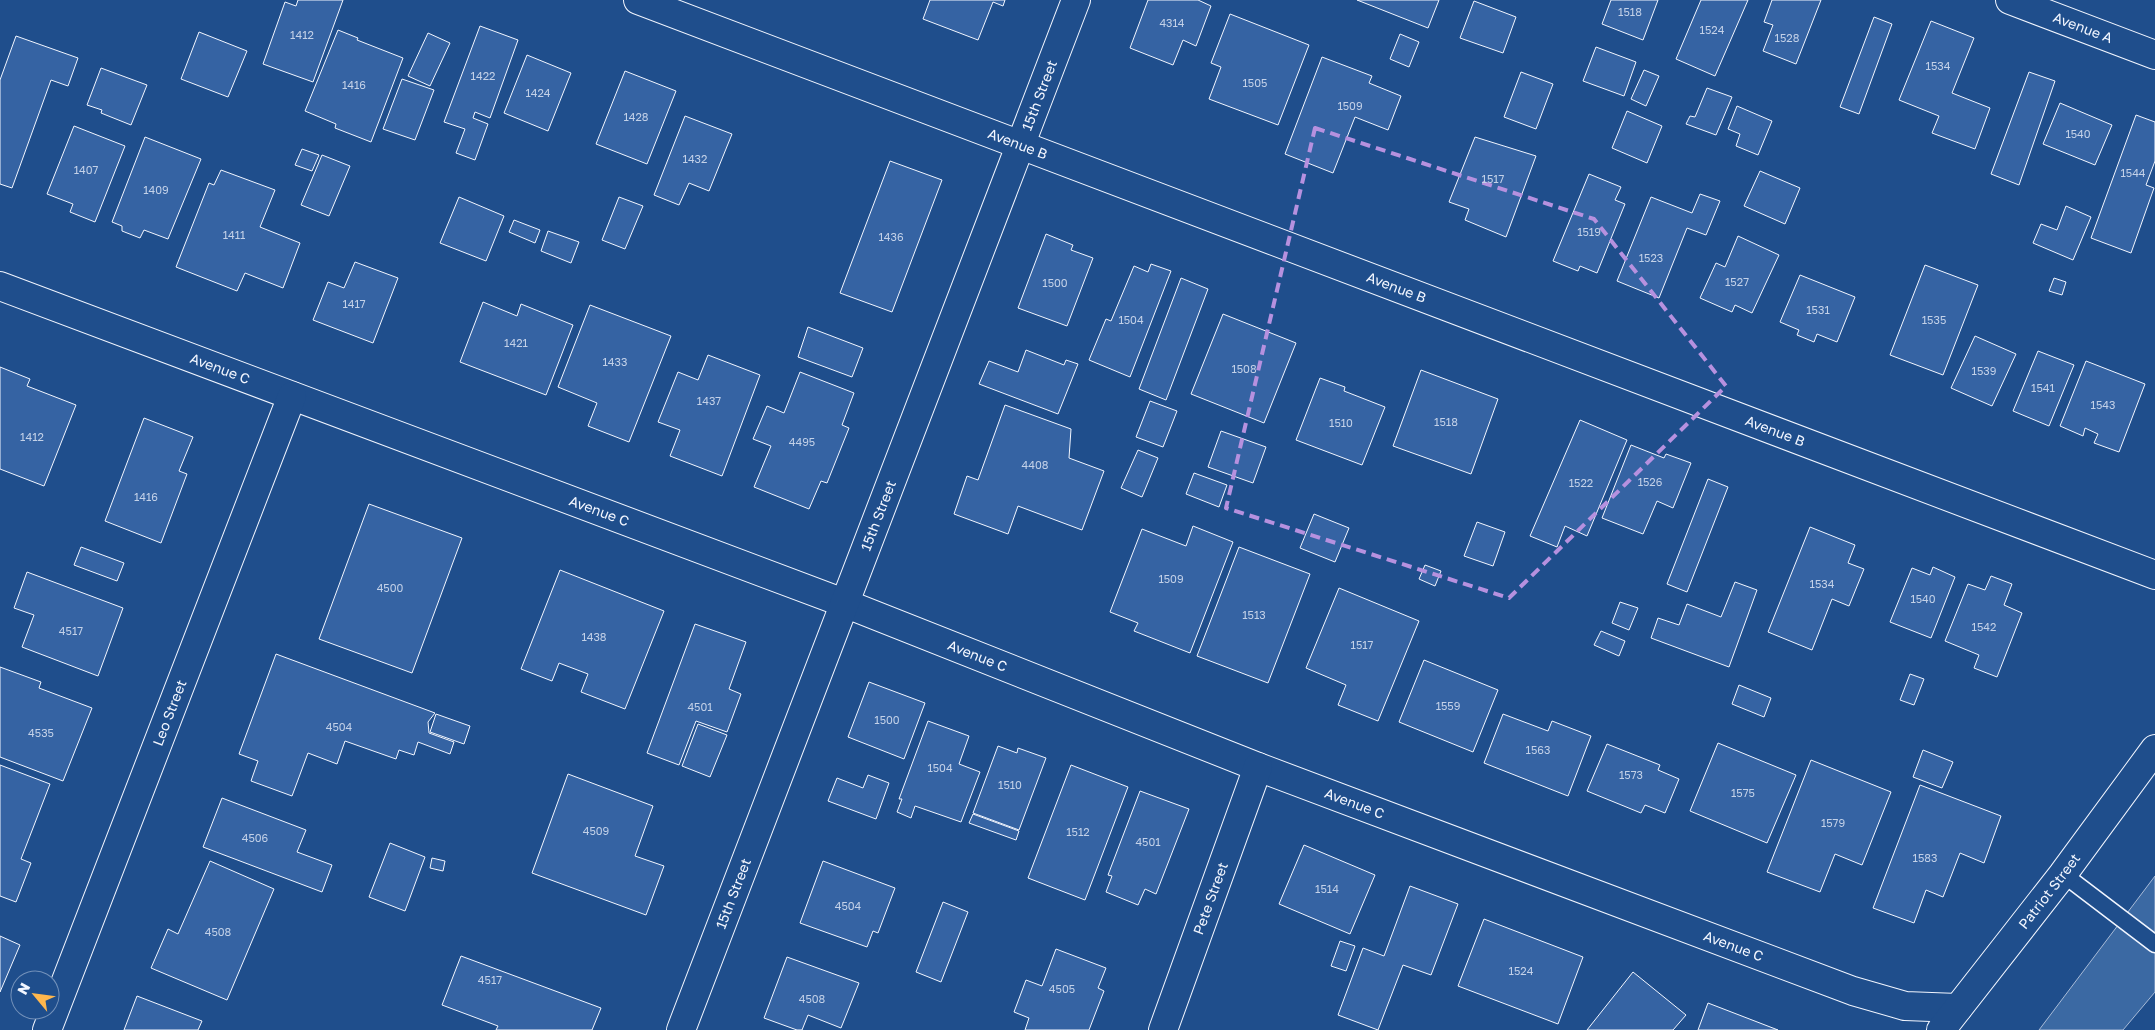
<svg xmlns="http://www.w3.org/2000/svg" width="2155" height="1030" viewBox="0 0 2155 1030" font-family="'Golos Text',sans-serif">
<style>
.water{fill:#3b69a3;stroke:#a8bbd7}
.building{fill:#3563a3;stroke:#f2f6ff}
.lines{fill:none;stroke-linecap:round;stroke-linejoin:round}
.lane-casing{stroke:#f2f6ff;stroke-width:19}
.street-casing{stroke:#f2f6ff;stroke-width:30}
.secondary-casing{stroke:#f2f6ff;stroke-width:30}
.lane{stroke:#1f4e8c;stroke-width:16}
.street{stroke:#1f4e8c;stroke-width:28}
.secondary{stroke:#1f4e8c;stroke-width:28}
.marked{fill:none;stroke:#b691df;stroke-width:4;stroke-dasharray:10 6;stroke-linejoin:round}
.labels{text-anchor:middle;stroke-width:4;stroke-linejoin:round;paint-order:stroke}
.number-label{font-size:11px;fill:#c3d1e8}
.street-label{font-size:14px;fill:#f2f6ff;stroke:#1f4e8c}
</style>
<rect width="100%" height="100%" fill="#1f4e8c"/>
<path class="water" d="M2155,876V992L2123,1030H2039Z"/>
<path class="building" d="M298,0H343L313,82L263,64L285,2L296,6Z
M930,0H1005L1003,6L993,2L978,40L923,19Z
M1148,0H1198L1211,6L1196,46L1183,40L1173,65L1130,48Z
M1357,0H1439L1428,28Z
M1611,0H1658L1643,40L1602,24Z
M1701,0H1748L1715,76L1676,59Z
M1772,0H1821L1796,64L1763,51L1773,25L1764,22Z
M1474,1L1516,17L1503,53L1460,38Z
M1230,14L1309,45L1278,125L1209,99L1221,67L1211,63Z
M1874,17L1892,24L1859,114L1840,107Z
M1931,21L1974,38L1952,93L1990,108L1975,149L1932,133L1939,116L1899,100Z
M480,26L518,40L490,118L475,112L473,118L488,124L475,160L456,153L465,129L444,122Z
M338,30L358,38L357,40L403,58L371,142L335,128L336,124L305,111Z
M199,32L247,51L228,97L181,79Z
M428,33L450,43L430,86L408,76Z
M1400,34L1419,42L1409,67L1390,59Z
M16,36L78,58L68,86L51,80L12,188L0,184V80Z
M1596,47L1636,62L1624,96L1583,81Z
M527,55L571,73L548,131L504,113Z
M1322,57L1372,76L1369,83L1401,96L1388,130L1355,117L1333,173L1285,154Z
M101,68L147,85L131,125L101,113L102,110L87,105Z
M1644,70L1659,76L1646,106L1631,99Z
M625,71L676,91L647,164L596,144Z
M1521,72L1553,84L1536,129L1504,117Z
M2029,72L2055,81L2019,185L1991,174Z
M402,79L434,90L415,140L383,129Z
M1707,88L1732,97L1716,135L1686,124L1690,116L1695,117Z
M2060,103L2112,125L2095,165L2043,144Z
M1737,106L1772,121L1758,155L1736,146L1740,134L1728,129Z
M1627,111L1662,126L1647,163L1612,148Z
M2136,115L2155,122V161L2146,185L2154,188L2131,253L2091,238Z
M685,116L732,134L709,191L689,183L679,205L654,195Z
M74,126L125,146L95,222L70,212L73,204L47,194Z
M145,137L201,159L168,239L144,230L140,238L122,231V226L112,222Z
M1475,137L1536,156L1506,237L1465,220L1469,209L1449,202Z
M302,149L319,155L312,171L295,165Z
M322,155L350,166L329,216L301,205Z
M890,161L942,180L892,312L840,293Z
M221,170L275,190L260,227L300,243L283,288L245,273L237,291L176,267L209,183L214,185Z
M1760,171L1800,188L1785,224L1744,206Z
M1589,174L1621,187L1615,200L1625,204L1597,273L1580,266L1578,271L1553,261Z
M1700,194L1720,201L1706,235L1687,228L1659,298L1617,281L1651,197L1692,213Z
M459,197L504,216L486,261L440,243Z
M619,197L643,206L625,249L602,240Z
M2066,206L2091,217L2073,260L2033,243L2041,224L2057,230Z
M514,220L540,230L535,243L509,232Z
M548,231L579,242L571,263L541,251Z
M1046,234L1073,245L1071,250L1093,258L1067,326L1018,308Z
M1738,236L1779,255L1752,313L1735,305L1732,312L1700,298L1716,263L1725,267Z
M355,262L398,278L373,343L313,320L328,282L344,288Z
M1151,264L1171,271L1130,377L1089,360L1106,319L1111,321L1134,266L1148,272Z
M1925,265L1978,285L1943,375L1890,355Z
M1800,275L1855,297L1837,342L1817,334L1814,342L1797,335L1799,330L1780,322Z
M1181,278L1208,289L1166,400L1139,389Z
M2054,278L2066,282L2062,295L2049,291Z
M483,302L517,316L521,304L573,325L546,395L460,362Z
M590,305L671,336L629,442L588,426L597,403L558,387Z
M1223,314L1296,343L1264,423L1191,394Z
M808,327L863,348L852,377L798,357Z
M1975,336L2016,354L1992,406L1951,388Z
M1026,350L1064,365L1066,360L1078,364L1058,414L979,384L989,361L1018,372Z
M2038,351L2074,365L2049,426L2013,411Z
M708,355L760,375L722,476L670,456L680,430L658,422L678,372L698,380Z
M2086,361L2145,384L2119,452L2094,443L2098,434L2085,428L2083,436L2060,426Z
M0,367L30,379L27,386L76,405L44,486L0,469Z
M1421,370L1498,399L1471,474L1393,446Z
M800,372L854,393L842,425L849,428L827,483L821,481L809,509L754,487L771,446L753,439L767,406L784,413Z
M1320,378L1345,387L1344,391L1385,407L1362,465L1296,440Z
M1150,401L1177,411L1163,447L1136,437Z
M1005,405L1071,429L1069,458L1104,471L1082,530L1018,506L1008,534L954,514L967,476L978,480Z
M144,418L193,437L179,471L187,474L161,543L105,521Z
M1580,420L1627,440L1587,536L1565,526L1557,547L1530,536Z
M1221,431L1266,447L1253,483L1208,467Z
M1631,445L1664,458L1666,454L1691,463L1673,508L1657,501L1643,534L1602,518Z
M1138,450L1158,458L1142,497L1121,488Z
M1194,473L1227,485L1219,507L1186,494Z
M1708,479L1728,487L1687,592L1667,584Z
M369,504L462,538L412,673L319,639Z
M1314,514L1349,528L1335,562L1300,548Z
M1477,522L1505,532L1493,566L1464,556Z
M1193,526L1233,542L1190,653L1134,631L1138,623L1110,612L1142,529L1186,546Z
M1810,527L1855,545L1848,563L1864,569L1849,606L1832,599L1812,650L1768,632Z
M81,547L124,563L117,581L74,565Z
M1239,547L1310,574L1268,683L1197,656Z
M1425,565L1441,571L1435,586L1419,579Z
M1933,567L1955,577L1931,638L1890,622L1912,568L1930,575Z
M560,570L664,611L625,709L581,692L588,674L559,663L552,681L521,669Z
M27,572L123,608L98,676L22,647L34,615L14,608Z
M1991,576L2012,584L2004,605L2022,613L1997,677L1974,668L1979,655L1945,641L1968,584L1985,590Z
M1735,582L1757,590L1729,667L1651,638L1658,618L1679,625L1687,604L1721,617Z
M1339,588L1419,621L1378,721L1338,705L1346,685L1306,668Z
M1620,602L1638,608L1629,630L1612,623Z
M695,624L746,642L729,689L741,694L727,732L696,721L679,765L647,753Z
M1601,631L1625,641L1619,656L1594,645Z
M276,654L435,713L428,722L429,733L454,742L450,754L418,742L414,755L399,750L396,759L345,741L337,764L308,753L292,796L251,781L258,761L239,754Z
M1424,660L1498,690L1473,752L1399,722Z
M0,667L41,682L39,688L92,708L63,781L0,757Z
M1910,674L1924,679L1914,705L1900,700Z
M869,682L925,703L904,759L848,737Z
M1739,685L1771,698L1764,717L1732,704Z
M436,714L470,726L464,744L430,732Z
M1503,714L1548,731L1552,721L1591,736L1568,796L1484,763Z
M928,721L969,736L959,764L980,772L961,822L915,806L911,818L897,812L902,799H899Z
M698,724L727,735L710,777L682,766Z
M1718,743L1796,775L1767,843L1690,811Z
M1607,744L1660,765L1658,770L1679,779L1665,813L1645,805L1641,813L1587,791Z
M998,746L1017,753L1018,748L1046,758L1019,830L973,813Z
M1923,750L1953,762L1942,788L1913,777Z
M1811,760L1891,792L1862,865L1835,854L1820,892L1767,872Z
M0,765L50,784L21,859L31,863L16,902L0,896Z
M1071,765L1128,787L1085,900L1028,878Z
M568,774L653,806L635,856L664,866L646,915L532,873Z
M868,775L889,783L876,819L828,801L837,778L863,788Z
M1920,785L2001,816L1984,863L1960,853L1943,897L1926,890L1914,923L1873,908Z
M1140,791L1189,809L1156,894L1145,889L1138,905L1106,892L1112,876L1108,875Z
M222,798L306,830L297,852L332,865L322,892L203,847Z
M973,814L1019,831L1016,840L969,823Z
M390,843L425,857L405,911L369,897Z
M1304,845L1375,875L1350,934L1279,904Z
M432,858L445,861L443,871L430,868Z
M210,861L274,889L227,1000L151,968L168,929L178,934Z
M823,861L895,888L878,933L873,931L867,947L800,923Z
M1410,886L1458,904L1431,975L1403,965L1378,1030L1338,1015L1363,948L1384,956Z
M943,902L968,912L941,982L916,972Z
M1484,919L1583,957L1558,1024L1458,986Z
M0,936L20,945L0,992Z
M1340,941L1355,946L1346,971L1331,966Z
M1056,949L1106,968L1098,988L1104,991L1089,1030H1025L1029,1018L1014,1012L1026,980L1042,986Z
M461,956L601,1008L592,1030H496L498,1026L442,1005Z
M787,957L859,983L841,1028L808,1015L802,1030H797L764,1018Z
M1633,972L1686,1015L1673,1030H1587Z
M137,996L202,1021L198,1030H124Z
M1708,1003L1778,1030H1698Z"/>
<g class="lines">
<defs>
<path id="lane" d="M2063,874L2155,944"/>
<g id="street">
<path id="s1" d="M638,0L2155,575"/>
<path id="s2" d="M2010,0L2155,55"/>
<path id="s3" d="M0,286L844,603L1258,767L1853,991L1905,1006L1958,1008"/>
<path id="s4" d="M47,1030L292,396"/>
<path id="s5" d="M681,1030L1076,0"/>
<path id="s6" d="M1163,1030L1258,767"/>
</g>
<g id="secondary">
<path id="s7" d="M1941,1030L2063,874L2155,749"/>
</g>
</defs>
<use href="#lane" class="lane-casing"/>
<use href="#street" class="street-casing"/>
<use href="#secondary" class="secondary-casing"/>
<use href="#lane" class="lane"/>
<use href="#street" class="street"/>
<use href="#secondary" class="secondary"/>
</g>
<path class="marked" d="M1315,128L1594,219L1726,386L1509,598L1226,508Z"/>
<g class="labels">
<g class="number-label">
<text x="1630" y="16">1518</text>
<text x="1172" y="27">4314</text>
<text x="1712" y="34">1524</text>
<text x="302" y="39">1412</text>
<text x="1787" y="42">1528</text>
<text x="1938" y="70">1534</text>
<text x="483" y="80">1422</text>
<text x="1255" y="87">1505</text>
<text x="354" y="89">1416</text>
<text x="538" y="97">1424</text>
<text x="1350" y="110">1509</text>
<text x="636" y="121">1428</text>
<text x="2078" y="138">1540</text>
<text x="695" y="163">1432</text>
<text x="86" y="174">1407</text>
<text x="2133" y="177">1544</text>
<text x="1493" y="183">1517</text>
<text x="156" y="194">1409</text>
<text x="1589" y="236">1519</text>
<text x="234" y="239">1411</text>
<text x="891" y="241">1436</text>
<text x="1651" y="262">1523</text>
<text x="1737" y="286">1527</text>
<text x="1055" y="287">1500</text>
<text x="354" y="308">1417</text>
<text x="1818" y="314">1531</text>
<text x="1131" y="324">1504</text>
<text x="1934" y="324">1535</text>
<text x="516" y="347">1421</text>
<text x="615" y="366">1433</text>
<text x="1244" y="373">1508</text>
<text x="1984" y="375">1539</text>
<text x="2043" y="392">1541</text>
<text x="709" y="405">1437</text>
<text x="2103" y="409">1543</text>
<text x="1446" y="426">1518</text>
<text x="1341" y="427">1510</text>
<text x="32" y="441">1412</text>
<text x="802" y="446">4495</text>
<text x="1035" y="469">4408</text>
<text x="1650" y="486">1526</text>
<text x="1581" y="487">1522</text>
<text x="146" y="501">1416</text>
<text x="1171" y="583">1509</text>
<text x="1822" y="588">1534</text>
<text x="390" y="592">4500</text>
<text x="1923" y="603">1540</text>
<text x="1254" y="619">1513</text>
<text x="1984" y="631">1542</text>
<text x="71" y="635">4517</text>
<text x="594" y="641">1438</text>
<text x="1362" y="649">1517</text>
<text x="1448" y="710">1559</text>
<text x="700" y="711">4501</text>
<text x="887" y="724">1500</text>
<text x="339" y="731">4504</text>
<text x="41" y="737">4535</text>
<text x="1538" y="754">1563</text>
<text x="940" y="772">1504</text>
<text x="1631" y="779">1573</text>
<text x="1010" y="789">1510</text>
<text x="1743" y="797">1575</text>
<text x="1833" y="827">1579</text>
<text x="596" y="835">4509</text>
<text x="1078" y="836">1512</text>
<text x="255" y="842">4506</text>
<text x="1148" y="846">4501</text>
<text x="1925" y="862">1583</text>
<text x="1327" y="893">1514</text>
<text x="848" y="910">4504</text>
<text x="218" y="936">4508</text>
<text x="1521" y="975">1524</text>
<text x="490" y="984">4517</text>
<text x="1062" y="993">4505</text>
<text x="812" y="1003">4508</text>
</g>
<g class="street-label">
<text dy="5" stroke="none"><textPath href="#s2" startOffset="78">Avenue A</textPath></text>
<text dy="5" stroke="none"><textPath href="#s5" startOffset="1001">15th Street</textPath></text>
<text dy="5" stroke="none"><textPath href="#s1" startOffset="406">Avenue B</textPath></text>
<text dy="5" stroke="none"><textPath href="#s1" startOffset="811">Avenue B</textPath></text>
<text dy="5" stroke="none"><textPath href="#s3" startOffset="235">Avenue C</textPath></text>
<text dy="5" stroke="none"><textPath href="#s1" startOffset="1216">Avenue B</textPath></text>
<text dy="5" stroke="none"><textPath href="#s3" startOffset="640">Avenue C</textPath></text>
<text dy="5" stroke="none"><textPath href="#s5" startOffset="551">15th Street</textPath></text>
<text dy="5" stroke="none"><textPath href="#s3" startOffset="1045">Avenue C</textPath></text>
<text dy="5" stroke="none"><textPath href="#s4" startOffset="340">Leo Street</textPath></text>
<text dy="5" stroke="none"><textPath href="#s3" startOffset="1450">Avenue C</textPath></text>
<text dy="5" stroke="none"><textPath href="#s7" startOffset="176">Patriot Street</textPath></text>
<text dy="5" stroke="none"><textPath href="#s5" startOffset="146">15th Street</textPath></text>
<text dy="5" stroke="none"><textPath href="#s6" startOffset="140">Pete Street</textPath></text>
<text dy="5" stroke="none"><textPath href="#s3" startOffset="1855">Avenue C</textPath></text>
</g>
</g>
<g transform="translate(35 995) rotate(299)"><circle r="24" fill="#1f4e8c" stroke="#7391ba"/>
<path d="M0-4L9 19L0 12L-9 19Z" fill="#ffb74d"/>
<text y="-8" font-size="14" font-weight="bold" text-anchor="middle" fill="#f2f6ff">N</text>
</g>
</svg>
